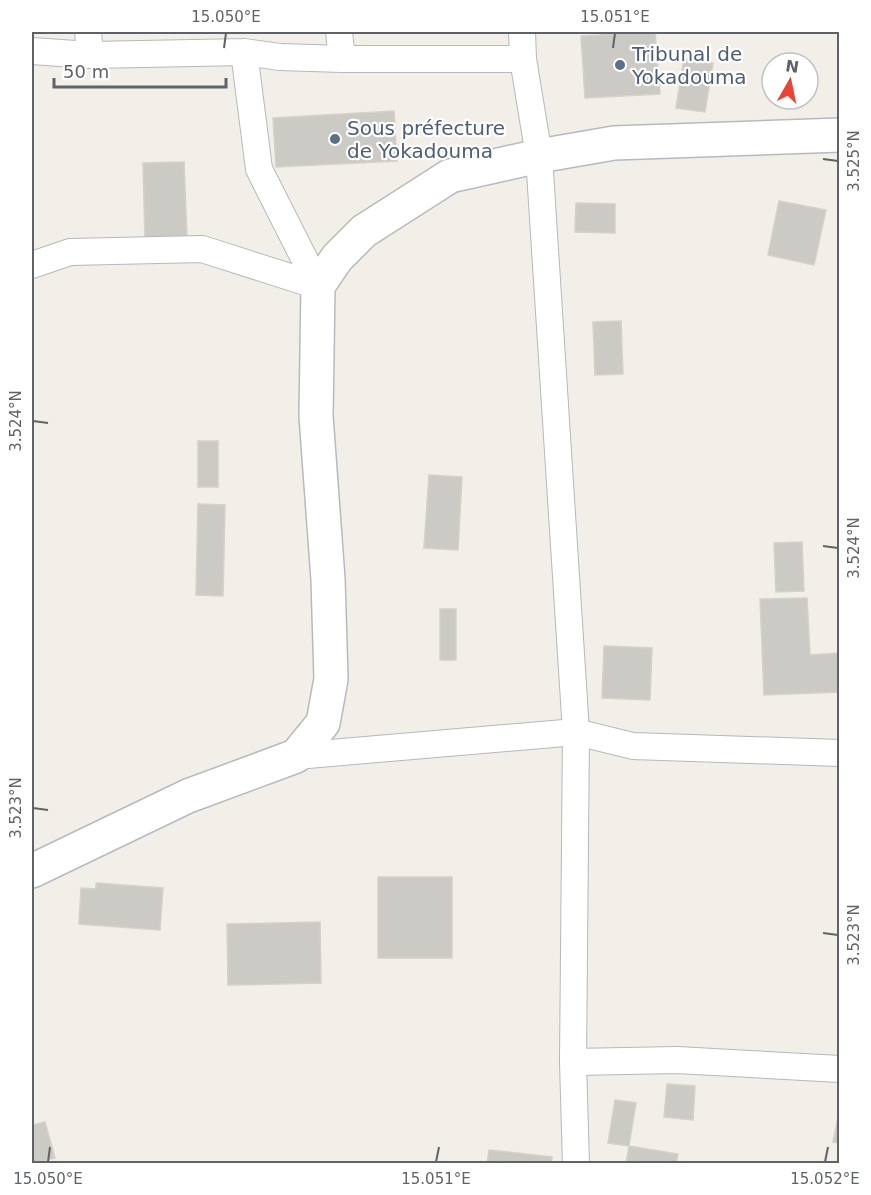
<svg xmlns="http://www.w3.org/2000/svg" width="871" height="1195" viewBox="0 0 871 1195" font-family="'DejaVu Sans',sans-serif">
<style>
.building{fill:#cccac5;stroke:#d6d1c6;stroke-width:1.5}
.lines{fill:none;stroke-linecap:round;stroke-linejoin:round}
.street-casing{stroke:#b5b8bc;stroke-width:28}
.secondary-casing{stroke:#b6babf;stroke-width:36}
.street{stroke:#fff;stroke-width:26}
.secondary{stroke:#fff;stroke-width:33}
.ticks{fill:none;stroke:#5f6368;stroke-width:2}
.service-dot{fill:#5c6f8a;stroke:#fff;stroke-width:2}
.labels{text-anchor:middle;stroke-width:4.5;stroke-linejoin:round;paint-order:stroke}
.service-label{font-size:20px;fill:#4e5e75;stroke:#fff;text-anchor:start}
.neatline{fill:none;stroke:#5f6368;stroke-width:2}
.ticks-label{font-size:15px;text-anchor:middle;fill:#5f6368}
</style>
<rect width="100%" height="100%" fill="#f1efe8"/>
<path class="building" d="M655,32L660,94L585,98L581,36Z
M684,58L713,63L705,112L676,108Z
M394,111L397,161L276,167L273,118Z
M184,162L187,238L145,239L143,163Z
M779,201L826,210L814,265L768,255Z
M576,203L615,204V233L575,232Z
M621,321L623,374L595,375L593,322Z
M198,441H218V487H198Z
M429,475L462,477L458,550L424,548Z
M198,504L225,505L223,596L196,595Z
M802,542L804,591L776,592L774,543Z
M807,598L810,655L840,653V692L764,695L760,599Z
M440,609H456V660H440Z
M604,646L652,648L650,700L602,698Z
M378,877H452V958H378Z
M96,883L163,888L160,930L79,924L81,888L96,889Z
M320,922L321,983L228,985L227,924Z
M667,1084L695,1086L693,1120L664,1117Z
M615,1100L636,1103L629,1146L608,1143Z
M840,1107V1143L833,1142Z
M45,1122L55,1158L32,1164V1125Z
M629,1146L678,1154L676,1164H626Z
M489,1150L552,1157L551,1164H487Z"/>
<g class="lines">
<defs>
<path id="street" d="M88,32L90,55L244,52L280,57L342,59H523
M339,32L342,59
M522,32L523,59L539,156L576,732L573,1062L576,1164
M32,51L90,55
M244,52L259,169L318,286
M32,265L70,252L202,249L318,286
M296,756L576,732L633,746L840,753
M573,1062L677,1060L840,1069"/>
<path id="secondary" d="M32,871L188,796L296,756L323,723L331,679L328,579L316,416L318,286L337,258L364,231L450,176L539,156L614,143L840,135"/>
</defs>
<use href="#street" class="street-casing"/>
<use href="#secondary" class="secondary-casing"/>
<use href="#street" class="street"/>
<use href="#secondary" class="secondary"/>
</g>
<path class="ticks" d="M224,48L226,33M613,48L615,33M823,159L838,161M33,421L48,423M823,546L838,548M33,808L48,810M823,933L838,935M48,1162L50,1147M436,1162L439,1147M825,1162L828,1147"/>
<g class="service-dot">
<circle cx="620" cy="65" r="6"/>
<circle cx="335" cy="139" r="6"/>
</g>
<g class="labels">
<g class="service-label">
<text x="632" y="61">Tribunal de<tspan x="632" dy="23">Yokadouma</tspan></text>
<text x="347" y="135">Sous préfecture<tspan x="347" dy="23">de Yokadouma</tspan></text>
</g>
</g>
<rect width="871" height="1195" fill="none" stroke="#ffffff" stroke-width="66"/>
<g transform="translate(790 81) rotate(9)"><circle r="28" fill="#ffffff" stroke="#bfc1c3" stroke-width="1.5"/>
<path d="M0-4.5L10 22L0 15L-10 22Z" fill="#ea4335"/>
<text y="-9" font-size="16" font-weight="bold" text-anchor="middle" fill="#5f6368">N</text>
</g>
<path d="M54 78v9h172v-9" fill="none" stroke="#5f6368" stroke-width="3"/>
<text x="63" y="78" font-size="18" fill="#5f6368" stroke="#ffffff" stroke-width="4.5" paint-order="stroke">50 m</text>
<rect x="33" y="33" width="805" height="1129" class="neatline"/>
<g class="ticks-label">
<text x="226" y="22">15.050°E</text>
<text x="615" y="22">15.051°E</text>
<text transform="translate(854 161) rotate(-90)" y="5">3.525°N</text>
<text transform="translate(16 421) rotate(-90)" y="5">3.524°N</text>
<text transform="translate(854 548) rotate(-90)" y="5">3.524°N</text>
<text transform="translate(16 808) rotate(-90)" y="5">3.523°N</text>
<text transform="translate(854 935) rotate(-90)" y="5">3.523°N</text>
<text x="48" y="1184">15.050°E</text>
<text x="436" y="1184">15.051°E</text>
<text x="825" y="1184">15.052°E</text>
</g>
</svg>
